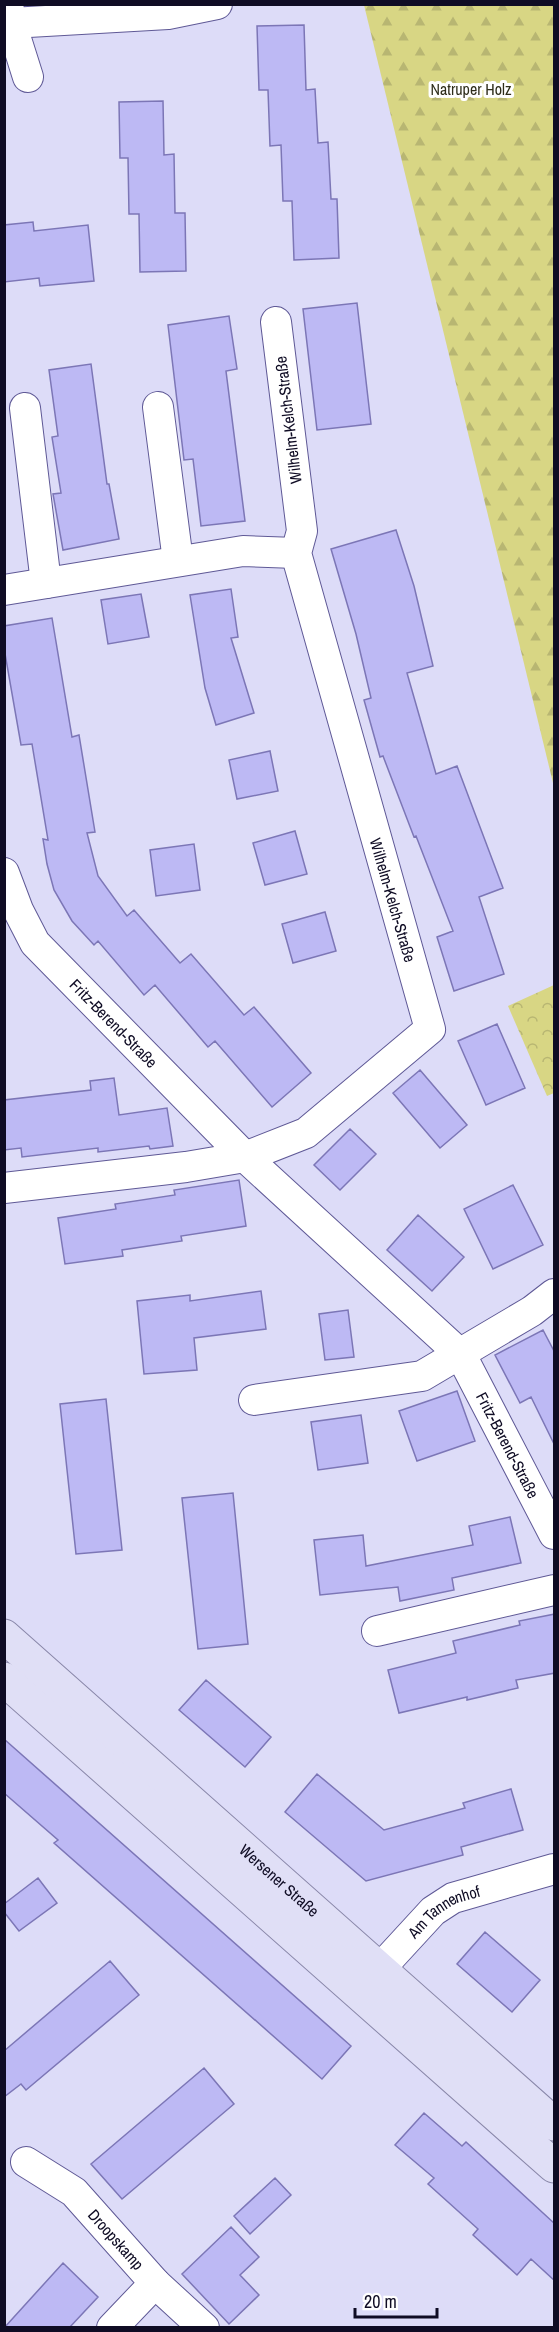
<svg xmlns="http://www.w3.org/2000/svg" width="559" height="2332" viewBox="0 0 559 2332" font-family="'Archivo Narrow',sans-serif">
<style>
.forest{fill:url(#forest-firs)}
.park{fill:url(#park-crowns)}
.building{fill:#bdb9f4;stroke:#7c76b6;stroke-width:1.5}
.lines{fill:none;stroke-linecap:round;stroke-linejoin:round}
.minor-casing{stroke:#5f5996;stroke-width:32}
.major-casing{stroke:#8987a9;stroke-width:35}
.minor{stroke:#fff;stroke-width:30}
.major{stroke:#e0dff6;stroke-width:33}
.labels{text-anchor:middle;stroke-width:6;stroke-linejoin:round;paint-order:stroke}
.park-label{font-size:16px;fill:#2e2d1a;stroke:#fff}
.street-label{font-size:16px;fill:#0f0c24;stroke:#fff}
</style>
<defs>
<pattern id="forest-firs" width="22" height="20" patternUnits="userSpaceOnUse" patternTransform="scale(1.5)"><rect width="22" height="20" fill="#d8d684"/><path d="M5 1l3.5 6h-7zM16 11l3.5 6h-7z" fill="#b8b672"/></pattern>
<pattern id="park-crowns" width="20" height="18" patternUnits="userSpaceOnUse" patternTransform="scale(1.5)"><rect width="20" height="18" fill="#d8d684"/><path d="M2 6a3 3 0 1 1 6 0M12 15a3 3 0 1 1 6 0" fill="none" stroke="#b8b672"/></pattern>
</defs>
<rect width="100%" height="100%" fill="#dddcf8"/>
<path class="forest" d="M364,5H554V787Z"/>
<path class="park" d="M554,985V1093L547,1096L508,1006Z"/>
<path class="building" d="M304,25L306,90L315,89L318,143L328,142L331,199H337L339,258L294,260L292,201H283L281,145L270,146L268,90H259L257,26Z
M163,101L164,155L174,154L175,213H185L186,271L140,272L139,214H129L128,158H120L119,102Z
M33,222L34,231L88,225L94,281L40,286L39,278L4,282V225Z
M357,303L371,424L317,430L303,309Z
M229,316L237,369L226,371L245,521L201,526L193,459L184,460L168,325Z
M91,364L107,484H109L119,539L63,550L53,494L61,493L52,437L58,436L49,370Z
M396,530L414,586L433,666L407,673L436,774L457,766L503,888L479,897L504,974L454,991L437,937L453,931L416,836L414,837L383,756L380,757L364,700L371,698L356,634L331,549Z
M231,589L238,637L231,638L254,713L216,725L205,688L190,595Z
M141,594L149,637L108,644L101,600Z
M52,618L72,737L79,735L95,832L87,833L98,876L127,916L134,910L180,963L191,954L244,1015L254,1007L311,1073L272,1107L215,1041L208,1047L155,985L144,995L98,941L94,945L72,921L54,890L47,864L43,839L48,840L32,744L21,745L4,648V626Z
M270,751L278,791L237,799L229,760Z
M295,831L307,874L265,885L253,843Z
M194,844L200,890L156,896L150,850Z
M325,912L336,951L293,963L282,924Z
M497,1024L525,1088L486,1105L458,1041Z
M420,1070L467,1125L440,1148L393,1093Z
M114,1078L119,1115L167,1108L173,1146L150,1149L149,1146L98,1152V1148L22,1157L21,1148L4,1150V1100L91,1090L90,1081Z
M350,1129L376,1154L340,1190L314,1165Z
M239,1180L246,1226L181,1236L182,1241L122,1250L123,1256L65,1264L58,1218L116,1209L115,1204L175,1195L174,1190Z
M513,1185L543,1245L493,1269L464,1209Z
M418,1215L464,1257L432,1291L387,1250Z
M261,1291L266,1329L194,1338L197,1370L144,1374L137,1301L190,1295V1301Z
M348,1310L354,1357L325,1360L319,1314Z
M543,1330L555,1353V1446L531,1397L520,1403L495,1355Z
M457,1391L475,1441L417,1461L399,1411Z
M106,1399L122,1550L76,1554L60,1404Z
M361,1415L368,1463L318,1470L311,1422Z
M233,1493L248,1644L198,1649L182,1498Z
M510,1517L521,1563L452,1578L454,1590L400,1601L398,1587L320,1595L314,1540L363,1535L366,1566L473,1545L469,1526Z
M555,1614V1673L516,1680L518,1688L467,1700V1697L399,1713L388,1670L456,1653L453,1641L520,1625L519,1621Z
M206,1680L271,1737L245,1767L179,1710Z
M4,1739L351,2046L322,2079L54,1843L58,1840L4,1793Z
M317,1774L384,1830L465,1808L463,1803L511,1789L523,1830L461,1847L463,1855L366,1881L285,1812Z
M38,1878L57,1903L19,1931L4,1912V1904Z
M485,1932L540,1980L512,2012L457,1964Z
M110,1961L139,1995L26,2090L21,2084L4,2097V2051Z
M204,2068L234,2104L122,2199L91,2164Z
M424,2113L462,2146L466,2142L555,2224V2281L531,2259L517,2275L473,2235L478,2229L428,2184L434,2178L395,2145Z
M275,2178L291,2195L250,2234L234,2216Z
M231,2227L259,2257L240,2275L259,2295L229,2324L182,2274Z
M63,2263L98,2297L69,2328H4Z"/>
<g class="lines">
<defs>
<g id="minor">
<path d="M8,4L11,23L28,77"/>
<path d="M11,23L168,14L217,4"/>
<path d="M158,407L178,561"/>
<path d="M25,408L46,583"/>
<path d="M4,590L243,551L296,553"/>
<path id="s1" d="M4,873L18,910L35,943L245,1157L461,1355L554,1534"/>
<path d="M4,1188L186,1167L245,1157L306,1133L430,1029L296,553L302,531L276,322"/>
<path d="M254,1400L422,1376L532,1311L554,1294"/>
<path d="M377,1631L554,1590"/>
<path id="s2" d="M364,1986L433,1911L453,1898L554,1869"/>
<path id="s3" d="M26,2162L74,2192L155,2283L112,2328"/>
<path d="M155,2283L204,2328"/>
</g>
<g id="major">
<path id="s4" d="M4,1636L554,2124"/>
<path d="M4,1679L554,2166"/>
</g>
</defs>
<use href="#minor" class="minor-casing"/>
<use href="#major" class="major-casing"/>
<use href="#minor" class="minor"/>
<use href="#major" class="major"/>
</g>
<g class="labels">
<g class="park-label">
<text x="471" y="95">Natruper Holz</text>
</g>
<g class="street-label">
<text transform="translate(288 420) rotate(-97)" y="6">Wilhelm-Kelch-Straße</text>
<text transform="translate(393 900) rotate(74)" y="6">Wilhelm-Kelch-Straße</text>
<text dy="6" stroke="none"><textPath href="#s1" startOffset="189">Fritz-Berend-Straße</textPath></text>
<text dy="6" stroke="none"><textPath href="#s1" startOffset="771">Fritz-Berend-Straße</textPath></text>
<text dy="6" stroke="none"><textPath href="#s4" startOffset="368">Wersener Straße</textPath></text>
<text dy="6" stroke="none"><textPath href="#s2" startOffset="111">Am Tannenhof</textPath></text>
<text dy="6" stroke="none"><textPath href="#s3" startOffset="120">Droopskamp</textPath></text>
</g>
</g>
<rect width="559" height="2332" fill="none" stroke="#0f0c24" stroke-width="12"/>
<path d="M355 2308v9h82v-9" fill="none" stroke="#0f0c24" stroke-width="3"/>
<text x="364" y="2308" font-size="18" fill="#0f0c24" stroke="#ffffff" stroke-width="4.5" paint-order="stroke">20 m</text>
</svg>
